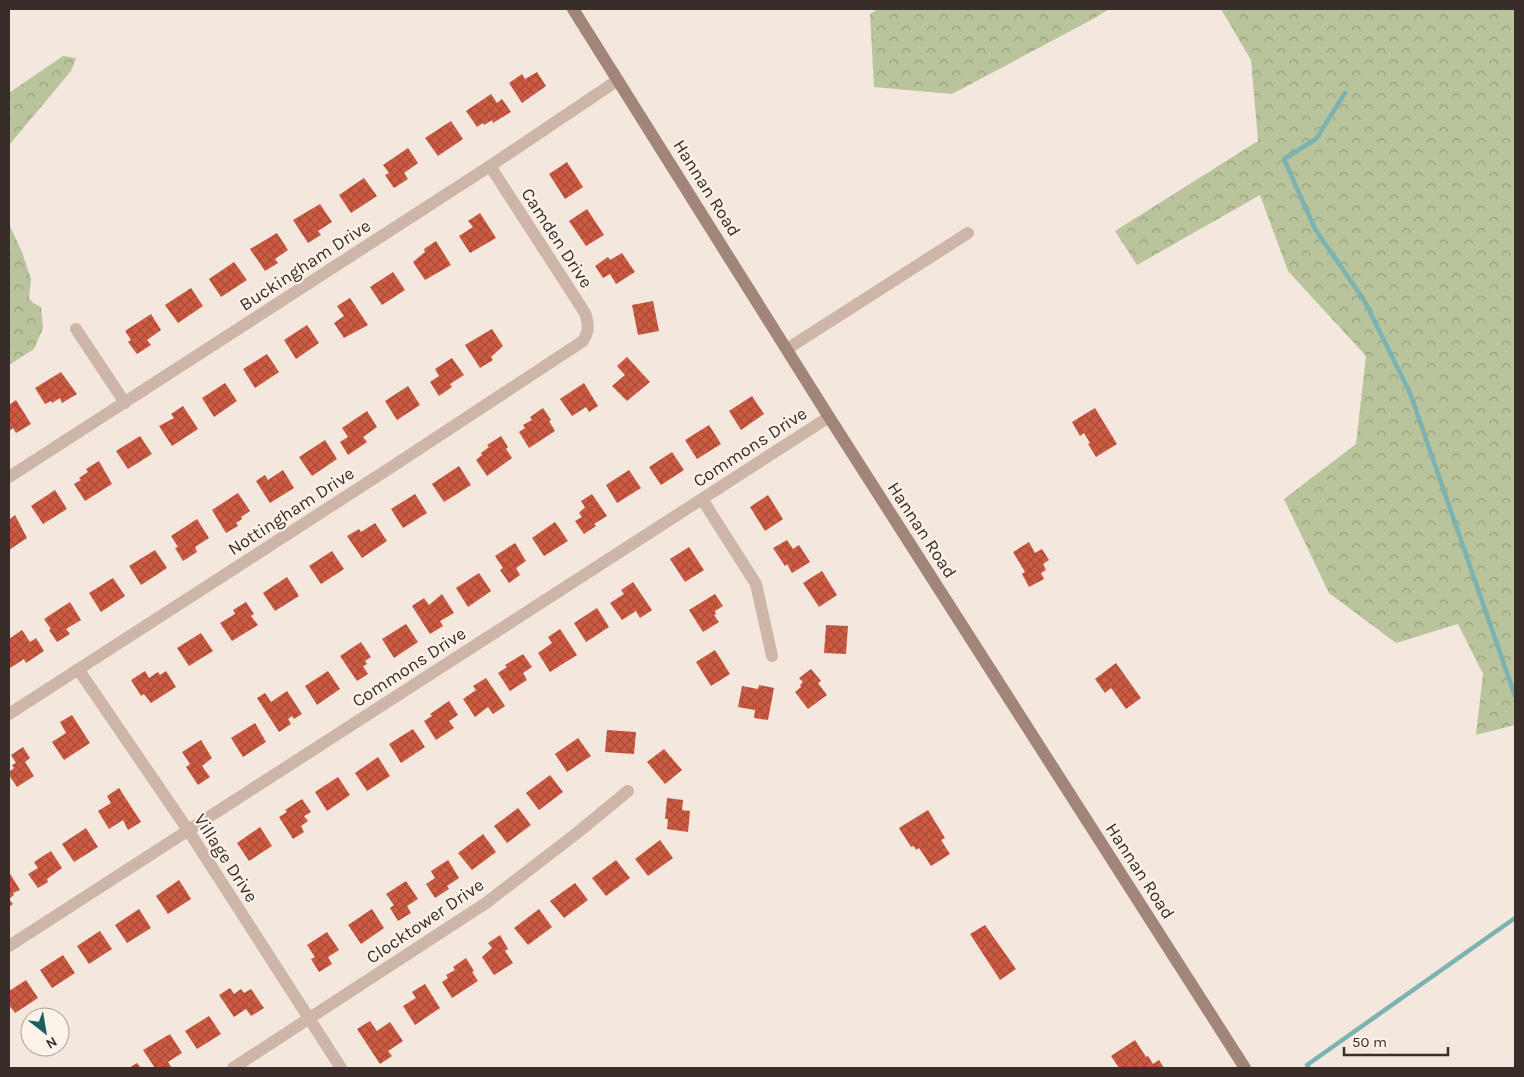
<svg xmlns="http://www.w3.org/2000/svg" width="1524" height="1077" viewBox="0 0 1524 1077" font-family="Karla,sans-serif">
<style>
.forest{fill:url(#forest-crowns)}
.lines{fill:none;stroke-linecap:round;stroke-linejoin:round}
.stream{stroke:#7ab3b1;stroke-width:4.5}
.building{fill:url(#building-cross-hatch)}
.street{stroke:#cdb6a8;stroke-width:12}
.secondary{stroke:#a18579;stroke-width:12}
.labels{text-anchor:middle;stroke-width:4.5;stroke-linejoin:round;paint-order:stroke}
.street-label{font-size:18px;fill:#392d29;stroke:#fbf2ea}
</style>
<defs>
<pattern id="forest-crowns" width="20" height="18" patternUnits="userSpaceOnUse" patternTransform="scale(1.25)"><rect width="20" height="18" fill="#b9c49c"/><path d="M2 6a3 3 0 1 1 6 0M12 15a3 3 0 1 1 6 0" fill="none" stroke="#97a07f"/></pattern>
<pattern id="building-cross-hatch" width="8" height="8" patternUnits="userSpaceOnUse" patternTransform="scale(1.25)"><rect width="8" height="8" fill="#cd5a42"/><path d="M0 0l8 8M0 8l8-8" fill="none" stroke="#a74b37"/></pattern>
</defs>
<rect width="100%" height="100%" fill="#f4e7dd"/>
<path class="forest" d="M878,9H1109L1093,19L952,94L874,87L870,14Z
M1221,9H1515V725L1476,735L1483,674L1458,624L1396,643L1329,593L1284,499L1356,444L1366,356L1288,271L1260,195L1137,265L1115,231L1258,141L1251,60Z
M63,56L76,58L71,71L9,145V93Z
M9,224L22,252L31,279L29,298L33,303L41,307L43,328L34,349L9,365Z"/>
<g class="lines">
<path class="stream" d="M1345,93L1316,139L1284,159L1315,229L1364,300L1410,393L1515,696
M1309,1068L1307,1065L1515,918"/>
</g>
<path class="building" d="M537,72L546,86L522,103L509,83L522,74L525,79Z
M491,94L497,103L502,99L511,112L493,123L492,120L484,125L483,123L477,127L466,111Z
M451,121L463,139L438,156L425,138Z
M408,148L418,163L404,173L408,179L394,188L385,175L389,173L383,165Z
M567,162L583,187L565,199L549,174Z
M364,178L377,196L351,213L339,195Z
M320,204L332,222L318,231L321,235L308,243L293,220Z
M587,209L604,235L586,246L569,221Z
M480,213L496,238L470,253L459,236L473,227L468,221Z
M277,233L288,250L275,259L278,263L265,271L250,249Z
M436,241L451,265L425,280L413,262L425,252L424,249Z
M622,253L635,272L616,284L610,274L603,278L595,266L608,257L610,260Z
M234,262L247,280L221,297L209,279Z
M393,272L405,290L382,305L370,287Z
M191,288L203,306L178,323L165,305Z
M350,298L368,325L344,338L334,323L344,316L337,306Z
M653,301L659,331L638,335L632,305Z
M151,314L161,330L147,340L151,345L137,354L128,342L131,340L125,331Z
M307,325L319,343L296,359L284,340Z
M492,329L503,346L491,357L493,360L480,368L465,345Z
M267,354L279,372L255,388L243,369Z
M627,357L650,382L627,401L612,386L625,375L617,366Z
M452,358L464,375L450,384L452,387L439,396L430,382L439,376L435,369Z
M61,372L77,394L62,403L60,398L52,403L51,401L45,404L35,388Z
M225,383L237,401L214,417L202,398Z
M584,383L598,406L589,412L586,407L572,416L560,399Z
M408,386L420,405L397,420L385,401Z
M752,396L764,414L741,430L729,411Z
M16,400L31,424L16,433L13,428L9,431V405Z
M183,406L198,429L172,446L159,426L174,418L171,414Z
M543,408L551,420L549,421L555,431L529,448L519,432L525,428L523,425L532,420L530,417Z
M1095,408L1117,444L1096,457L1088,444L1090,443L1084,433L1080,436L1072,422Z
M367,411L377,427L363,437L367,442L348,455L340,442L348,437L342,428Z
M709,425L721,444L697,459L685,440Z
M140,436L152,454L128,469L116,451Z
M501,436L508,447L506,449L512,458L487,476L476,460L482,455L481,453L489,447L487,445Z
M325,440L337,459L312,476L299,457Z
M672,452L684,470L661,485L649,467Z
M99,461L112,484L85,501L74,484L81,480L79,478L88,472L86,469Z
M459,466L471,485L444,502L432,484Z
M283,470L294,488L270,503L256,481L265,475L268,480Z
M629,470L641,488L617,503L606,485Z
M55,490L67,509L43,524L31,506Z
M238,493L250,511L241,517L242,519L236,523L238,526L226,533L212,510Z
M415,494L427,513L403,528L391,509Z
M592,494L607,516L594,524L596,526L584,534L575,521L582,517L579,513L585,507L581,501Z
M768,495L783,519L765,531L750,507Z
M15,515L27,538L9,550V520Z
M197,519L209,538L195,547L197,552L183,561L175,548L178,547L171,536Z
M555,522L568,541L544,556L532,538Z
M375,523L387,541L362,558L347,536L359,529L361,532Z
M787,540L793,549L799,545L810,562L792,573L787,564L785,566L773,548Z
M1029,542L1035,553L1042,549L1049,560L1043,564L1046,570L1041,573L1044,579L1029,587L1022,574L1025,572L1013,552Z
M515,543L526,561L516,568L520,575L509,583L500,570L503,568L495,556Z
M689,547L704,570L685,582L670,559Z
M155,550L167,568L141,585L129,566Z
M332,551L344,569L321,584L309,566Z
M822,571L837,595L819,607L803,583Z
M479,573L491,591L468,607L456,588Z
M287,577L299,596L275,611L263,593Z
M113,578L125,596L101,612L89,593Z
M633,582L652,610L640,618L636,611L622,620L610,603L624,594L621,590Z
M442,594L454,613L440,621L443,626L430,634L412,606L424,598L429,605Z
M715,594L723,606L715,611L716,614L714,615L719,622L703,632L689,610Z
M70,602L81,620L66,629L70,634L57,642L49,630L51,629L44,619Z
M246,602L254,614L251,616L258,625L232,641L220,623L235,614L233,610Z
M597,608L609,627L586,642L574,623Z
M406,624L418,642L394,658L382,639Z
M826,625L848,626L846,654L824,653Z
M560,629L577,655L550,672L538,653L552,643L548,637Z
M22,630L30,642L36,638L44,651L26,663L24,659L10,668L9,639Z
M201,633L213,651L189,666L177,648Z
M361,642L371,657L365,661L367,664L363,666L368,674L357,681L340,656Z
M715,650L730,674L711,686L696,662Z
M523,654L532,667L523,673L527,680L510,691L498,673L507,667L505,665Z
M1116,663L1141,698L1126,709L1111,688L1105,693L1095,679Z
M811,669L821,681L818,683L827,695L808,709L795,692L801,687L800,685L803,682L799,678Z
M145,671L149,678L158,672L160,675L166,671L176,687L151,703L144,694L141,696L131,680Z
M328,671L340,689L317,705L305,686Z
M486,678L505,706L493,714L488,707L475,717L463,699L476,690L473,686Z
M759,685L774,688L768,720L754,718L755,710L738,707L742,686L758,689Z
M287,691L302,714L294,719L292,716L288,719L291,724L279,732L257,698L265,693L271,702Z
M449,701L458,715L449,721L454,728L436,740L424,721L432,716L430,714Z
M72,715L90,743L64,760L52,742L66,733L60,722Z
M255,723L266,742L243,757L231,738Z
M413,729L425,747L401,763L389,744Z
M607,730L636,732L634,754L605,752Z
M578,738L591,756L567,772L555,754Z
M201,740L212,758L202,766L210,777L198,785L186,767L190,764L182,752Z
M23,747L30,758L25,762L34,776L17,787L9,775V772L14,768L12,765L16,763L11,755Z
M664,749L682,770L665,784L647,762Z
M378,757L390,776L367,791L355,773Z
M550,775L563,792L539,810L526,793Z
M338,777L350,795L327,811L315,792Z
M119,788L141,822L128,830L123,820L109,829L98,811L111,803L107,796Z
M667,798L683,800L682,810L690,811L688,832L667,829L668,819H665Z
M302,799L311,812L304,816L308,821L301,826L304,832L293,839L279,817L287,812L285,810Z
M518,808L531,825L507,843L494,826Z
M928,810L945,838L941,840L950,854L931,866L919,848L916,850L914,846L911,847L899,828Z
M260,827L272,846L249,861L237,843Z
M86,828L98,847L74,862L62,844Z
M483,834L496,852L472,870L458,853Z
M660,840L673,858L648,876L635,859Z
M51,851L62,868L47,879L48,882L38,888L28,874L38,868L34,862Z
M448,860L459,878L447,886L449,889L435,898L426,884L435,878L431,871Z
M616,860L630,878L606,896L592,878Z
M9,872L20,890L13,893L14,895L9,899L13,904L9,907Z
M179,880L191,899L168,914L156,896Z
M406,881L418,899L407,906L411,913L398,921L390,908L394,905L386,894Z
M575,883L588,900L564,918L550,901Z
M139,909L151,928L127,943L115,925Z
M372,909L384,928L361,944L348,925Z
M539,909L552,927L528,945L514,928Z
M985,925L1016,969L1000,980L970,934Z
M100,931L112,949L89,964L77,946Z
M327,932L339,950L328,957L332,964L319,972L311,959L315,957L307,945Z
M500,935L508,949L505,951L513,963L494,975L482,957L492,948L488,943Z
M63,955L75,973L52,988L40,970Z
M466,958L474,971L472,972L478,981L452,998L442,982L448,978L446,975L455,970L453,967Z
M26,980L38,998L15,1013L9,1005V991Z
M425,984L440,1008L415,1025L403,1006L416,998L412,992Z
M230,988L234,994L241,989L244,993L251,989L264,1008L251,1016L246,1009L234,1017L219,995Z
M209,1016L221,1034L197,1049L185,1031Z
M370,1021L377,1031L390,1022L403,1041L388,1051L392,1056L380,1064L357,1029Z
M170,1034L182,1053L168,1062L172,1068H155L143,1050Z
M1135,1040L1146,1057L1148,1056L1153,1064L1159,1060L1164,1068H1119L1111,1056Z
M137,1063L141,1068H129Z"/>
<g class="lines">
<path class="street" d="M76,329L125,403
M787,349L968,233
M9,477L490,166L618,80
M702,499L756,584L772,656
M78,669L188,830L341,1068
M9,714L390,468L583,341C589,331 589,325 585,313L490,166
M9,946L829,417
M233,1068L486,903L577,833L628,791"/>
<path class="secondary" d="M573,9L829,417L1245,1068"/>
</g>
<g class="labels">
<g class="street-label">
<text transform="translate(707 188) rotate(58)" y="6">Hannan Road</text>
<text transform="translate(557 238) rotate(57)" y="6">Camden Drive</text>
<text transform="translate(305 265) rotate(-33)" y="6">Buckingham Drive</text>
<text transform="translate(750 447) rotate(-33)" y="6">Commons Drive</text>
<text transform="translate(291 511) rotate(-33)" y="6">Nottingham Drive</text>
<text transform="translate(922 530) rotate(57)" y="6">Hannan Road</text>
<text transform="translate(409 667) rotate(-33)" y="6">Commons Drive</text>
<text transform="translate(226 858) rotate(57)" y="6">Village Drive</text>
<text transform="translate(1140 871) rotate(57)" y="6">Hannan Road</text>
<text transform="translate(425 921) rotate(-34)" y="6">Clocktower Drive</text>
</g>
</g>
<rect width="1524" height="1077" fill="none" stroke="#392d29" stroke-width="20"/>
<g transform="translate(45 1032) rotate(149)"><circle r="24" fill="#fbf2ea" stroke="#ada39d"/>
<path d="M0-4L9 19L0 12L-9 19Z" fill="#1b5e5d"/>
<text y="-8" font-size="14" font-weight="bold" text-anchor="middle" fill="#392d29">N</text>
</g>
<path d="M1344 1047v8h104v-8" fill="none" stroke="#392d29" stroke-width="2.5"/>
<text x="1352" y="1047" font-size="15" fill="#392d29" stroke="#fbf2ea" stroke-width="4" paint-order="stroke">50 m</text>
</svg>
